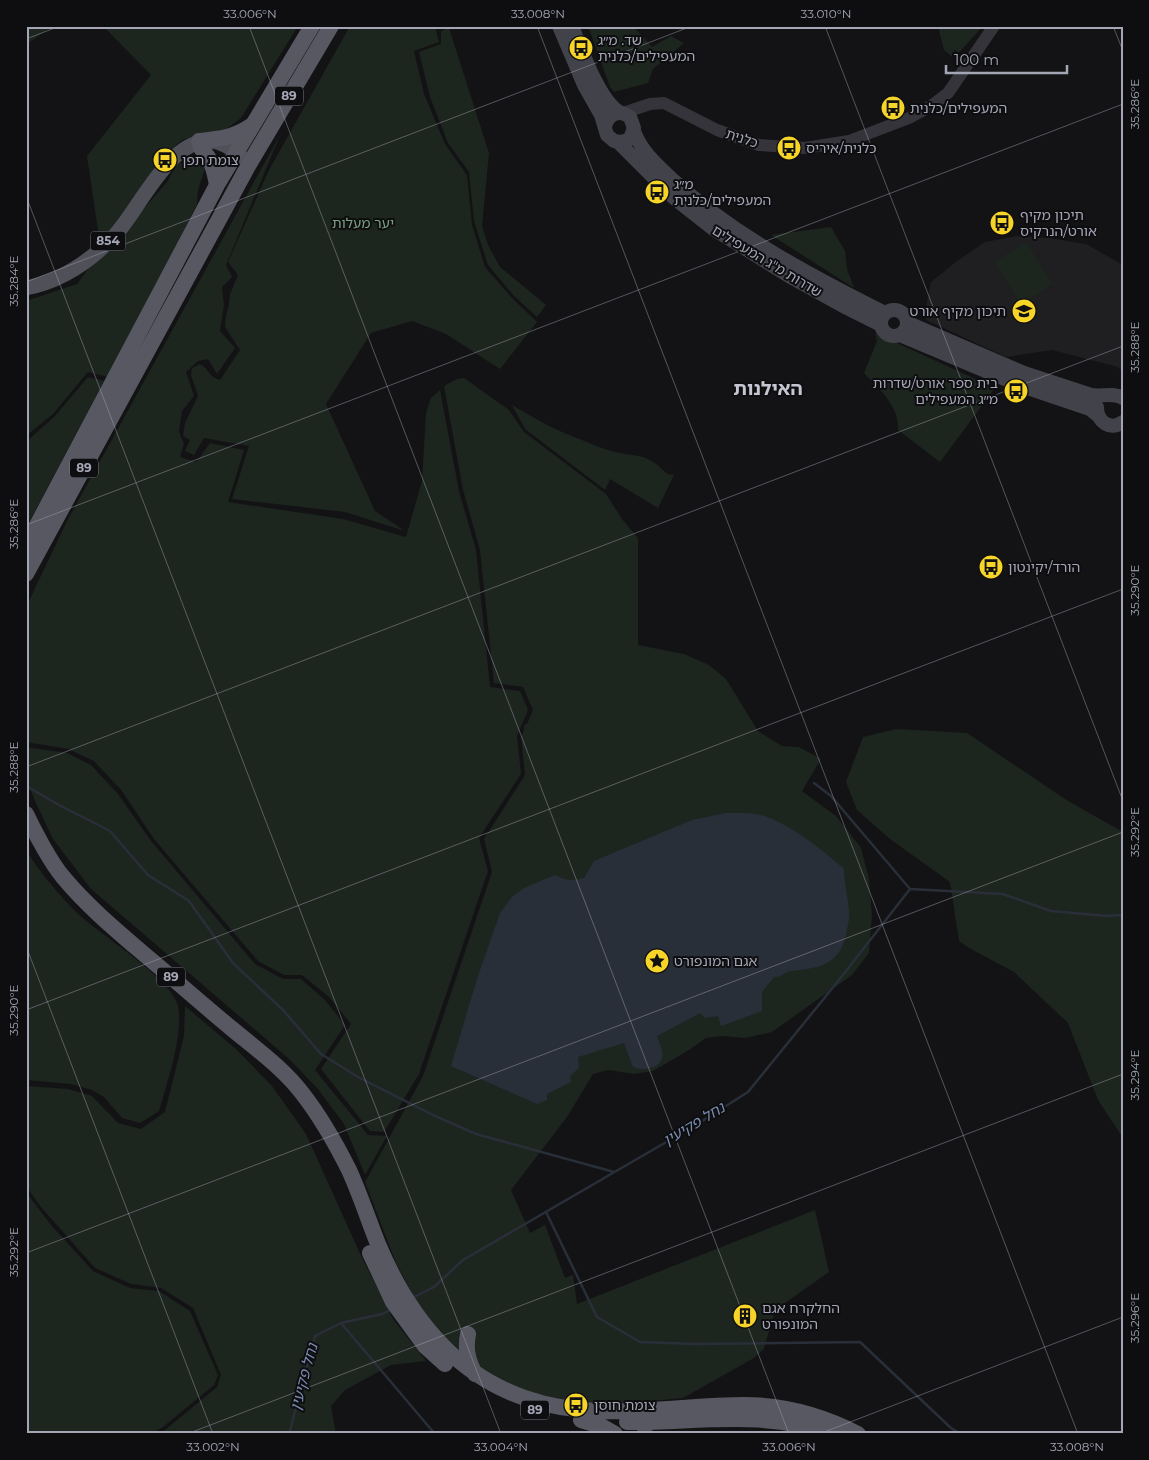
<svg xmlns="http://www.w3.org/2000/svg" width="1149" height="1460" viewBox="0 0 1149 1460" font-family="Montserrat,'Noto Sans Hebrew',sans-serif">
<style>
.built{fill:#1f1f22}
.green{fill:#1d251f}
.water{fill:#292f39}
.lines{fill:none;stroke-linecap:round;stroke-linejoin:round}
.stream{stroke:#292f39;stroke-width:2.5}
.tertiary{stroke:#34343a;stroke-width:12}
.secondary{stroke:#42424a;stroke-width:14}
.primary{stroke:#505059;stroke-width:15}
.trunk{stroke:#585862;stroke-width:16}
.ticks{fill:none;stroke:#a4a6b6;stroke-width:1;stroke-opacity:0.45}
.labels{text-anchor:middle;stroke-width:4;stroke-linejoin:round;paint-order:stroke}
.shield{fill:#0e0e10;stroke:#777884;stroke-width:1}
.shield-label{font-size:12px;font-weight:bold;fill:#a4a6b6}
.poi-label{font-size:14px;fill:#a4a6b6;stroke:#0e0e10;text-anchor:start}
.street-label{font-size:14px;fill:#a4a6b6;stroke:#0e0e10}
.park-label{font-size:14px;fill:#7aa183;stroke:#0e0e10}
.water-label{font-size:15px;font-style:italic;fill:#798eb2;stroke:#0e0e10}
.district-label{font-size:19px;font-weight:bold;fill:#c5c6d1;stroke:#0e0e10}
.neatline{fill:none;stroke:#a4a6b6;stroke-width:2}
.ticks-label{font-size:12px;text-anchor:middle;fill:#a4a6b6}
</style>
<rect width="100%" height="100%" fill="#131315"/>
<path class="built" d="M1017,236L1049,238L1086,244L1123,265V372L1118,367L1052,350L1006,357L926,320L927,302L931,282L957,261L985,242Z"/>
<path class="green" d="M26,26H52L26,45Z
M103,26H298L241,118L228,128L215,134H200L182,140L170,151L114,227L89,247L98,230L87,156L151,75Z
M350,26H435L439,42L414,51L424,94L445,144L467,175L472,225L485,267L512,298L537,322L500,369L446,334L412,321L371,333L326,404L375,511L405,531L345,512L232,499L249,446L204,438L194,455L185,451L190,440L183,436L185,423L198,396L191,375L192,368L200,364C209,369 209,377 220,380L240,350L225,327L226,316L229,305L230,294L238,275L228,262L269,170Z
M588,26H633L652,47L671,36L684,43L653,69L648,83L614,92L610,87Z
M938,26H983L954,58L944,50Z
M449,28L489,153L482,226L488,245L500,267L546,305L537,317L514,296L488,265L474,221L469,172L448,143L430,97L419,52L441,44V31Z
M281,133L226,265L232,277L222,287L224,305L220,331L235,348L217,374L208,359L198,361L186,372L194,396L182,411L179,432L184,444L180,457L196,462L210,443L244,450L228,502L343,519L406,537L422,481L426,413L431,398L440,390L459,491L476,550L490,687L520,691L528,710L517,736L521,774L479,838L488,871L419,1074L384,1132L370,1131L321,1069L351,1024L329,997L302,975H284L258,961L154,839L122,791L94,761L68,749L26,742V613L28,603L67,521Z
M209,156L198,190L197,204L166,268L156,283L108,377L88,372L53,414L26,436V301L77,284L102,250L127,228L167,182L177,164Z
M831,227L845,251L847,269L854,288L771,235Z
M1026,242L1053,284L1021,304L994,262Z
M875,333L995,388L940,462L898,430C900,407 879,389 864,373L877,341Z
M88,377L104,381L26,528V442L55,416Z
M464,378L509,410L524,432L606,494L622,519L638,538V645L684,654L709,665L726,679L758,731L782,746L799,747L821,759L802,791L836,816L861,848L869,879L872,915L869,953L852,975L772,1032L745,1038L722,1036L706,1038L689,1050L653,1071L635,1074L608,1070L593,1074L567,1117L511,1190L530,1233L545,1225L565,1278L573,1275L577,1304L815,1210L829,1272L775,1310L764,1349L754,1358L683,1398L606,1405L551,1399L505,1383L477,1365L439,1332L417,1302L396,1263L365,1182L423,1076L492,872L484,839L525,775L521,737L524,730V725L527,724L533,710L523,687L494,683L480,550L463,490L444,386L457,379Z
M512,405C535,419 557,431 582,440C591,444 601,448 611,451C637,458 646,451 667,474L674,475L658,508L610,479L605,490L525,429Z
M896,729L967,733L1068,801L1123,832V1138L1098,1100L1068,1023L1014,972L969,948L959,941L950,882L890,839L857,810L846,782L863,737Z
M26,747L67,753L91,765L118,794L151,841L255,964L283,979H301L325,1000L345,1025L315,1070L368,1135L387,1136L365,1175L344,1124L318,1089L288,1058L91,889L53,839L35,801L26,778Z
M26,849C36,868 58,893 73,909C95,932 172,978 178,1006C184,1033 167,1084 159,1111L140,1123L122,1118L104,1097L92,1090L71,1084L26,1080Z
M185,1006L236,1049L272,1086L306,1134L362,1258L393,1319L426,1361L391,1365L345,1390L331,1406L336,1434H158L165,1430L217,1387L221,1375L193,1308L161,1288L131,1284L95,1268L40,1206L26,1186V1086L68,1089L92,1096L118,1123L141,1129L165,1112L184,1036Z
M26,1192L51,1225L93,1271L130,1288L159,1291L190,1311L218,1375L214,1385L163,1427L150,1434H26Z"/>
<path class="water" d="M726,813C738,813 752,812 764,816C791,825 823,850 844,869C844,884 848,896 849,911C850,917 848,924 847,930C841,964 822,968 791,971C784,972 783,977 774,977L762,992V1011L721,1026L718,1016L705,1018L700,1013L657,1036C658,1040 661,1046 662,1051C665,1068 645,1072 633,1067L624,1043L578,1057L579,1068L570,1076L571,1082L547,1094V1100L537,1104L451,1066L477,979L500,913L512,897L524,888L555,875C566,881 572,881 584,878L594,861L692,820Z"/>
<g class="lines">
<path class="stream" d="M814,783L831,796L910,889
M26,786L59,805L110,831L148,875L189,901L233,963L283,1010L321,1054L358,1077L433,1115L476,1134L614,1172
M546,1212L597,1317L640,1342L695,1344L860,1342L951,1428L961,1434
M412,1298L434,1287L463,1260L699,1123L748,1092L839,980L910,889L1003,894L1051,911L1107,916L1123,915
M341,1323L435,1434
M289,1434L315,1336L341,1323L382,1314L392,1309"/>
<path class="tertiary" d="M623,113L650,104L664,103L717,130L759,145L805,148L849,141L909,118L931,106L948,93L994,26"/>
<path class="secondary" d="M559,26L584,85L601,115L607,135L614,141L622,142L630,139L634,128L630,117C619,109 608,114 605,127
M572,26C581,48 600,103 621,113
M634,131C641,151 657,165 672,179C734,235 811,276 885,313
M618,142L674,198L712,228L789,276L847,308L881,325
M881 323a13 13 0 1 1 26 0a13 13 0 1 1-26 0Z
M908,323L1024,373L1091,395C1102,397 1112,392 1123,398
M900,335L1019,385L1090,409L1097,415
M1097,407C1097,422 1110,431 1123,422"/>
<path class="primary" d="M26,288C62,281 92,260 116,234C141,207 173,131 217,142C229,146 237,151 245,161
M640,1411L644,1422L645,1434"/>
<path class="trunk" d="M199,141C220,139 233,138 251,126
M201,148C212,161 214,168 217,185
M26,546L217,185L312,26
M26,574L248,166L331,26
M26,814C34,831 51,863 63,877C87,906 117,931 145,955C174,979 202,1004 231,1028C255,1048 283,1068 302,1093C320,1116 336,1144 349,1170C360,1194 368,1219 378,1244C407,1313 452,1373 525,1398C596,1423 671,1405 744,1405C783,1405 823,1416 858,1434
M370,1253L393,1302L425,1346L445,1364
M468,1334C465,1350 468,1361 475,1374
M581,1420L601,1426L615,1434
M627,1422C693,1423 766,1409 830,1434"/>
</g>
<path class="ticks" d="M249,26L789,1434M537,26L1078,1434M825,26L1123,801M1113,26L1123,51M26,39L60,26M26,196L501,1434M26,282L692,26M26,525L1123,104M26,767L1123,346M26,946L213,1434M26,1010L1123,589M26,1253L1123,832M187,1434L1123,1074M819,1434L1123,1317"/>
<defs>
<symbol id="bus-disc" viewBox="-11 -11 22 22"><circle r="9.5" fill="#f7d428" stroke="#0e0e10"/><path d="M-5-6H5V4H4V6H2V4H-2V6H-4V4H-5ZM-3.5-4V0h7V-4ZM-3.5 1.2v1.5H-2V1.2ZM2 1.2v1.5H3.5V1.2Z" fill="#111"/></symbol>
<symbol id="school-disc" viewBox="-11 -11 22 22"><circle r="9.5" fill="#f7d428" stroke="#0e0e10"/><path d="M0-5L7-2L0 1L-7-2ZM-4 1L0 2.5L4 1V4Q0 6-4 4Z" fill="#111"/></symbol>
<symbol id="sight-disc" viewBox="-11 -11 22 22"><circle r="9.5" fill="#f7d428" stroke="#0e0e10"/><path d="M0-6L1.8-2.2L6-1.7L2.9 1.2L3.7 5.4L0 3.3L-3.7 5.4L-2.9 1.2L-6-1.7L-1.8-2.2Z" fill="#111"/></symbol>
<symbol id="building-disc" viewBox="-11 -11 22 22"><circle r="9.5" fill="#f7d428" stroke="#0e0e10"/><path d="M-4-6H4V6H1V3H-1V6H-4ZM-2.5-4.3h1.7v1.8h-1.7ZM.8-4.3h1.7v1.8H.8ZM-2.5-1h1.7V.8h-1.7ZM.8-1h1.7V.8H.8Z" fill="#111"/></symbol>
</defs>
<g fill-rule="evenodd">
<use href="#bus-disc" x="567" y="34" width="28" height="28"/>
<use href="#bus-disc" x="879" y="94" width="28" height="28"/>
<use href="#bus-disc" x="775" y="134" width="28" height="28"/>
<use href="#bus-disc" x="151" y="146" width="28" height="28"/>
<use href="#bus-disc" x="643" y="178" width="28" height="28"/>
<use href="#bus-disc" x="988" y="209" width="28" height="28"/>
<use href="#school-disc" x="1010" y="297" width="28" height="28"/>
<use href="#bus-disc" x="1002" y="377" width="28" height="28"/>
<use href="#bus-disc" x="977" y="553" width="28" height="28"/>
<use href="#sight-disc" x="643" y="947" width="28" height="28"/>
<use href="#building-disc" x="731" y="1302" width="28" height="28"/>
<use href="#bus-disc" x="562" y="1391" width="28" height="28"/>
</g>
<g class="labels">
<g class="shield">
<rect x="275" y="86.5" width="28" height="19" rx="4"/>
<rect x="90.5" y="231.5" width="35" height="19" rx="4"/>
<rect x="70" y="458.5" width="28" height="19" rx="4"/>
<rect x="157" y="967.5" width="28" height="19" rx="4"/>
<rect x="521" y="1400.5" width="28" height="19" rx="4"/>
</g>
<g class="shield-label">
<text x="289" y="100">89</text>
<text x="108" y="245">854</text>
<text x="84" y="472">89</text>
<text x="171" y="981">89</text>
<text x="535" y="1414">89</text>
</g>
<g class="poi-label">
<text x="598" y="45">שד. מ״ג<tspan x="598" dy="16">המעפילים/כלנית</tspan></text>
<text x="910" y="113">המעפילים/כלנית</text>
<text x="806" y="153">כלנית/איריס</text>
<text x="182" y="165">צומת תפן</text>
<text x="674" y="189">מ״ג<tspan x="674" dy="16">המעפילים/כלנית</tspan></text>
<text x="1020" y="220">תיכון מקיף<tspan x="1020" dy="16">אורט/הנרקיס</tspan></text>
<text x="1006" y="316" text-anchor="end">תיכון מקיף אורט</text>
<text x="998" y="388" text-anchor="end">בית ספר אורט/שדרות<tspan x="998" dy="16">מ״ג המעפילים</tspan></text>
<text x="1008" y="572">הורד/יקינטון</text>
<text x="674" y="966">אגם המונפורט</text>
<text x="762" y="1313">החלקרח אגם<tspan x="762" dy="16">המונפורט</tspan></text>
<text x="594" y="1410">צומת חוסן</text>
</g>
<g class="street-label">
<text transform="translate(742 138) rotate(18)" y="5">כלנית</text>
<text transform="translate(767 261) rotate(31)" y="5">שדרות מ"ג המעפילים</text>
</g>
<g class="park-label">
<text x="363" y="228">יער מעלות</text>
</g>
<g class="water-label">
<text transform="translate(694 1124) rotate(-31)" y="5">נחל פקיעין</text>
<text transform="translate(304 1377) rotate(-75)" y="5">נחל פקיעין</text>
</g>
<g class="district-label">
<text x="768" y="395">האילנות</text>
</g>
</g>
<rect width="1149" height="1460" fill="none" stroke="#0e0e10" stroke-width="55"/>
<path d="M946 65v8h121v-8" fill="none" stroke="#a4a6b6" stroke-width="2.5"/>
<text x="954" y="65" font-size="15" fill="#a4a6b6" stroke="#0e0e10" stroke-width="4" paint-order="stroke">100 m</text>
<rect x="28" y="28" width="1094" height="1404" class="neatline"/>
<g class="ticks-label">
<text x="250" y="18">33.006°N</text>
<text x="538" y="18">33.008°N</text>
<text x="826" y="18">33.010°N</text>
<text transform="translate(1135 104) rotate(-90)" y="4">35.286°E</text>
<text transform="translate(14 281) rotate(-90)" y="4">35.284°E</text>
<text transform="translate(1135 347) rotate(-90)" y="4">35.288°E</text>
<text transform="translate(14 524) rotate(-90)" y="4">35.286°E</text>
<text transform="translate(1135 590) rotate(-90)" y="4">35.290°E</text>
<text transform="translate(14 767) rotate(-90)" y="4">35.288°E</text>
<text transform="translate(1135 832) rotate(-90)" y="4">35.292°E</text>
<text transform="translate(14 1010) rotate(-90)" y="4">35.290°E</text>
<text transform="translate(1135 1075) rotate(-90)" y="4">35.294°E</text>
<text transform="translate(14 1252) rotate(-90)" y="4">35.292°E</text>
<text transform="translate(1135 1318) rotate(-90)" y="4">35.296°E</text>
<text x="213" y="1451">33.002°N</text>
<text x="501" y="1451">33.004°N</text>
<text x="789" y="1451">33.006°N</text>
<text x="1077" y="1451">33.008°N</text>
</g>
</svg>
